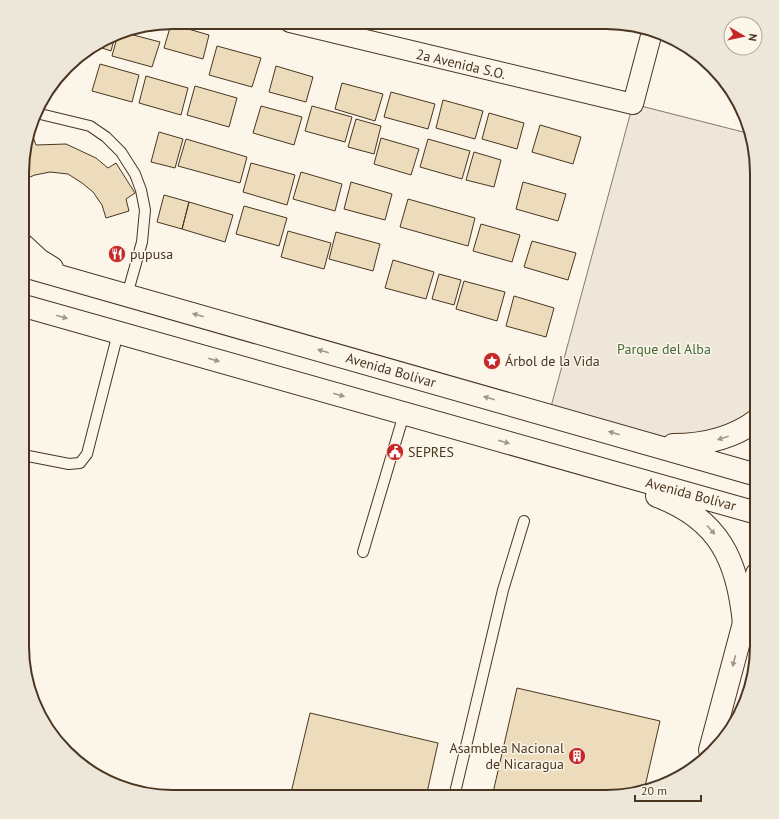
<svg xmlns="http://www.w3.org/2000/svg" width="779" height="819" viewBox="0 0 779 819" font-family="'PT Sans',sans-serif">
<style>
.green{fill:#ede6d9;stroke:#887966}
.building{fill:#ecdcbc;stroke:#4a3520}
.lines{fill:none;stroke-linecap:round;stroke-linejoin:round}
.service-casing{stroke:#4a3520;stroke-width:12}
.minor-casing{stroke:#4a3520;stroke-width:22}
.tertiary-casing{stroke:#4a3520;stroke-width:24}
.trunk-casing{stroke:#4a3520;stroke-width:24}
.service{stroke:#fbf6e9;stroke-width:10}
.minor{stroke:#fbf6e9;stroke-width:20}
.tertiary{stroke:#fbf6e9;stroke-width:22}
.trunk{stroke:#fbf6e9;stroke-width:22}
.oneway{fill:#a29684}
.labels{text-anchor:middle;stroke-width:3;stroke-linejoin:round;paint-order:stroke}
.street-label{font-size:14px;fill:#4a3520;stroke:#fbf6e9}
.poi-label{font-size:14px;fill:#4a3520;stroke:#fbf6e9;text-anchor:start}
.park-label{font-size:14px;fill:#436837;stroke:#fbf6e9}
.rim{fill:none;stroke:#4a3520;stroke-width:2}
</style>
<rect width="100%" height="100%" fill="#fbf6e9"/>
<path class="green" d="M633,104L751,134L757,164V420L686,445L549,414Z"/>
<path class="building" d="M171,24L209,35L203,59L164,48Z
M122,32L160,42L152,67L112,56L118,34Z
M115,36L111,51L96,46Z
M217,46L261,58L252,87L209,75Z
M100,64L139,75L132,102L92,91Z
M276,66L313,77L306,102L269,92Z
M146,76L188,88L181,115L139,103Z
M342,83L383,94L375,121L335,109Z
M195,86L237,98L229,127L187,115Z
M391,92L435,104L428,129L384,117Z
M443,100L483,111L475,139L436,128Z
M261,106L302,117L294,145L253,133Z
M312,106L352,117L345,142L305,131Z
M489,113L524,123L517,149L482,139Z
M356,119L381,126L374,154L348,147Z
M540,125L581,137L573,164L532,152Z
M30,129L36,145L66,144L96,158L108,168L116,163L135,193L126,199L129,211L106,218L102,205L93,192L82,183L68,174L50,172L35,175L25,179V144Z
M159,132L183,139L175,168L151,162Z
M381,138L419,149L411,175L374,164Z
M186,139L247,157L240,183L178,166Z
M428,139L470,151L462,179L420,167Z
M474,152L501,160L494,187L466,180Z
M251,163L295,175L287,205L243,192Z
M301,172L342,184L335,211L293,199Z
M351,182L392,194L385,220L344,209Z
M523,182L566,194L558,221L516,209Z
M164,195L189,202L182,229L157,222Z
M408,199L475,218L468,246L400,227Z
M189,202L233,215L225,242L182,229Z
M244,206L287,218L279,246L236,234Z
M481,224L520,235L512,262L473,251Z
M288,231L331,243L324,269L281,257Z
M336,232L380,244L373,271L329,259Z
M532,241L576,253L568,280L524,267Z
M393,260L434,272L426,299L385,288Z
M439,274L461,280L454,305L432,299Z
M464,281L505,292L497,321L456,309Z
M514,296L554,308L546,337L506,326Z
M517,688L660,721L644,791L615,797H492Z
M310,713L438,743L426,797H290Z"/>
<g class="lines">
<defs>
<path id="service" d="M36,113L90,126L106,137L121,152L135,174L141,190L145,210L142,242L127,295
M23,455L69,464L80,463L87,454L118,333
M363,552L404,414
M454,797L503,590L524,521"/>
<path id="minor" d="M290,22L633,104L652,32"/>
<path id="tertiary" d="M710,750L757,574"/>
<path id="trunk" d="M24,246L39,260L52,268
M24,266L757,475
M24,306L757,513
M673,445C703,445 732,439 757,420
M657,496C719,519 738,560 744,624"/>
</defs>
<use href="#service" class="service-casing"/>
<use href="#minor" class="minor-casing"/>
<use href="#tertiary" class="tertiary-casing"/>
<use href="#trunk" class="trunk-casing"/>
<use href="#service" class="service"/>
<use href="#minor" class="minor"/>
<use href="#tertiary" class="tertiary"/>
<use href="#trunk" class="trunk"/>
</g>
<defs><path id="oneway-solid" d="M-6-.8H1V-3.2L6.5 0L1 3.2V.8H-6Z"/></defs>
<g class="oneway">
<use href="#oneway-solid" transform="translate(198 315) rotate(-164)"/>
<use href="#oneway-solid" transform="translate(62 317) rotate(16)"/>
<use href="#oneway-solid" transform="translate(323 351) rotate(-164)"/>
<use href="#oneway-solid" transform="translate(214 360) rotate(16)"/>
<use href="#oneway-solid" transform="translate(339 395) rotate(16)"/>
<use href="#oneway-solid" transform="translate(489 398) rotate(-164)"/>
<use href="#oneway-solid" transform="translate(614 433) rotate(-164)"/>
<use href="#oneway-solid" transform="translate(723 438) rotate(162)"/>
<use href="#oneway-solid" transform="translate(504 442) rotate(16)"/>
<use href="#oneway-solid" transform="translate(711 530) rotate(48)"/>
<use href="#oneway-solid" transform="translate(734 661) rotate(105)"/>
</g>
<defs>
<symbol id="restaurant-disc" viewBox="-11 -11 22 22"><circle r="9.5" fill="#c62828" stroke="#fbf6e9"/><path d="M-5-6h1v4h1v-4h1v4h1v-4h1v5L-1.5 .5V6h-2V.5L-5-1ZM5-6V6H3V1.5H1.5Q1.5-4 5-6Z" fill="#fff"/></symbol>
<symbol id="sight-disc" viewBox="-11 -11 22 22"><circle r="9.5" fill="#c62828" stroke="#fbf6e9"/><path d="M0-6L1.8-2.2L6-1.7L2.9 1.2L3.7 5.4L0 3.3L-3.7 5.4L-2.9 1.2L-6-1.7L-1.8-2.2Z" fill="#fff"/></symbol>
<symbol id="civic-disc" viewBox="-11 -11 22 22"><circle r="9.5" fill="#c62828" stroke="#fbf6e9"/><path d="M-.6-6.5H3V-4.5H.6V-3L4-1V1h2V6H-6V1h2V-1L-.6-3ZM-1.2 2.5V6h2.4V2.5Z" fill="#fff"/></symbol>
<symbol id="building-disc" viewBox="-11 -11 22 22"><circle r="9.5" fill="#c62828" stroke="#fbf6e9"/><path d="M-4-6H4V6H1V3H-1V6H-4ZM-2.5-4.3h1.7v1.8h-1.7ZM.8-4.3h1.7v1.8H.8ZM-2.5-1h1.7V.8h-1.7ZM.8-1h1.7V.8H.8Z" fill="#fff"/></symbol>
</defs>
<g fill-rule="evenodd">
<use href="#restaurant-disc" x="107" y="244" width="20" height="20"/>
<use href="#sight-disc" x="482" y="351" width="20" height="20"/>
<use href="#civic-disc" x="385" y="442" width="20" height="20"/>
<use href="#building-disc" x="567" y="746" width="20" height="20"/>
</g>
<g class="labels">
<g class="street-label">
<text transform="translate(461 64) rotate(13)" y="5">2a Avenida S.O.</text>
<text transform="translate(391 370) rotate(16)" y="5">Avenida Bolívar</text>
<text transform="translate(691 494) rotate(15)" y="5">Avenida Bolívar</text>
</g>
<g class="poi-label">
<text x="130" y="259">pupusa</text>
<text x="505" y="366">Árbol de la Vida</text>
<text x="408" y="457">SEPRES</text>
<text x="564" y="753" text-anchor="end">Asamblea Nacional<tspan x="564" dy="16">de Nicaragua</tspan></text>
</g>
<g class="park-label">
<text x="664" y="354">Parque del Alba</text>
</g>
</g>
<path d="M0 0H779V819H0ZM173 29H606A144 144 0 0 1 750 173V646A144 144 0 0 1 606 790H173A144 144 0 0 1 29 646V173A144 144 0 0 1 173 29Z" fill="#ede7d9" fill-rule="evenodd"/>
<path class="rim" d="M173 29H606A144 144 0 0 1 750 173V646A144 144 0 0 1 606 790H173A144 144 0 0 1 29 646V173A144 144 0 0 1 173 29Z"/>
<g transform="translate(743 36) rotate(99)"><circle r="19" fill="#fbf6e9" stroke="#b4a999"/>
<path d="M0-3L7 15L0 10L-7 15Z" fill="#c62828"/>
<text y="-6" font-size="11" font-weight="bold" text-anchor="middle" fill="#4a3520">N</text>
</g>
<path d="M635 795v6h66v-6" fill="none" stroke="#4a3520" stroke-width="2"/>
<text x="641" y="795" font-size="12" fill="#4a3520" stroke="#fbf6e9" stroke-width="3" paint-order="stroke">20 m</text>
</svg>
